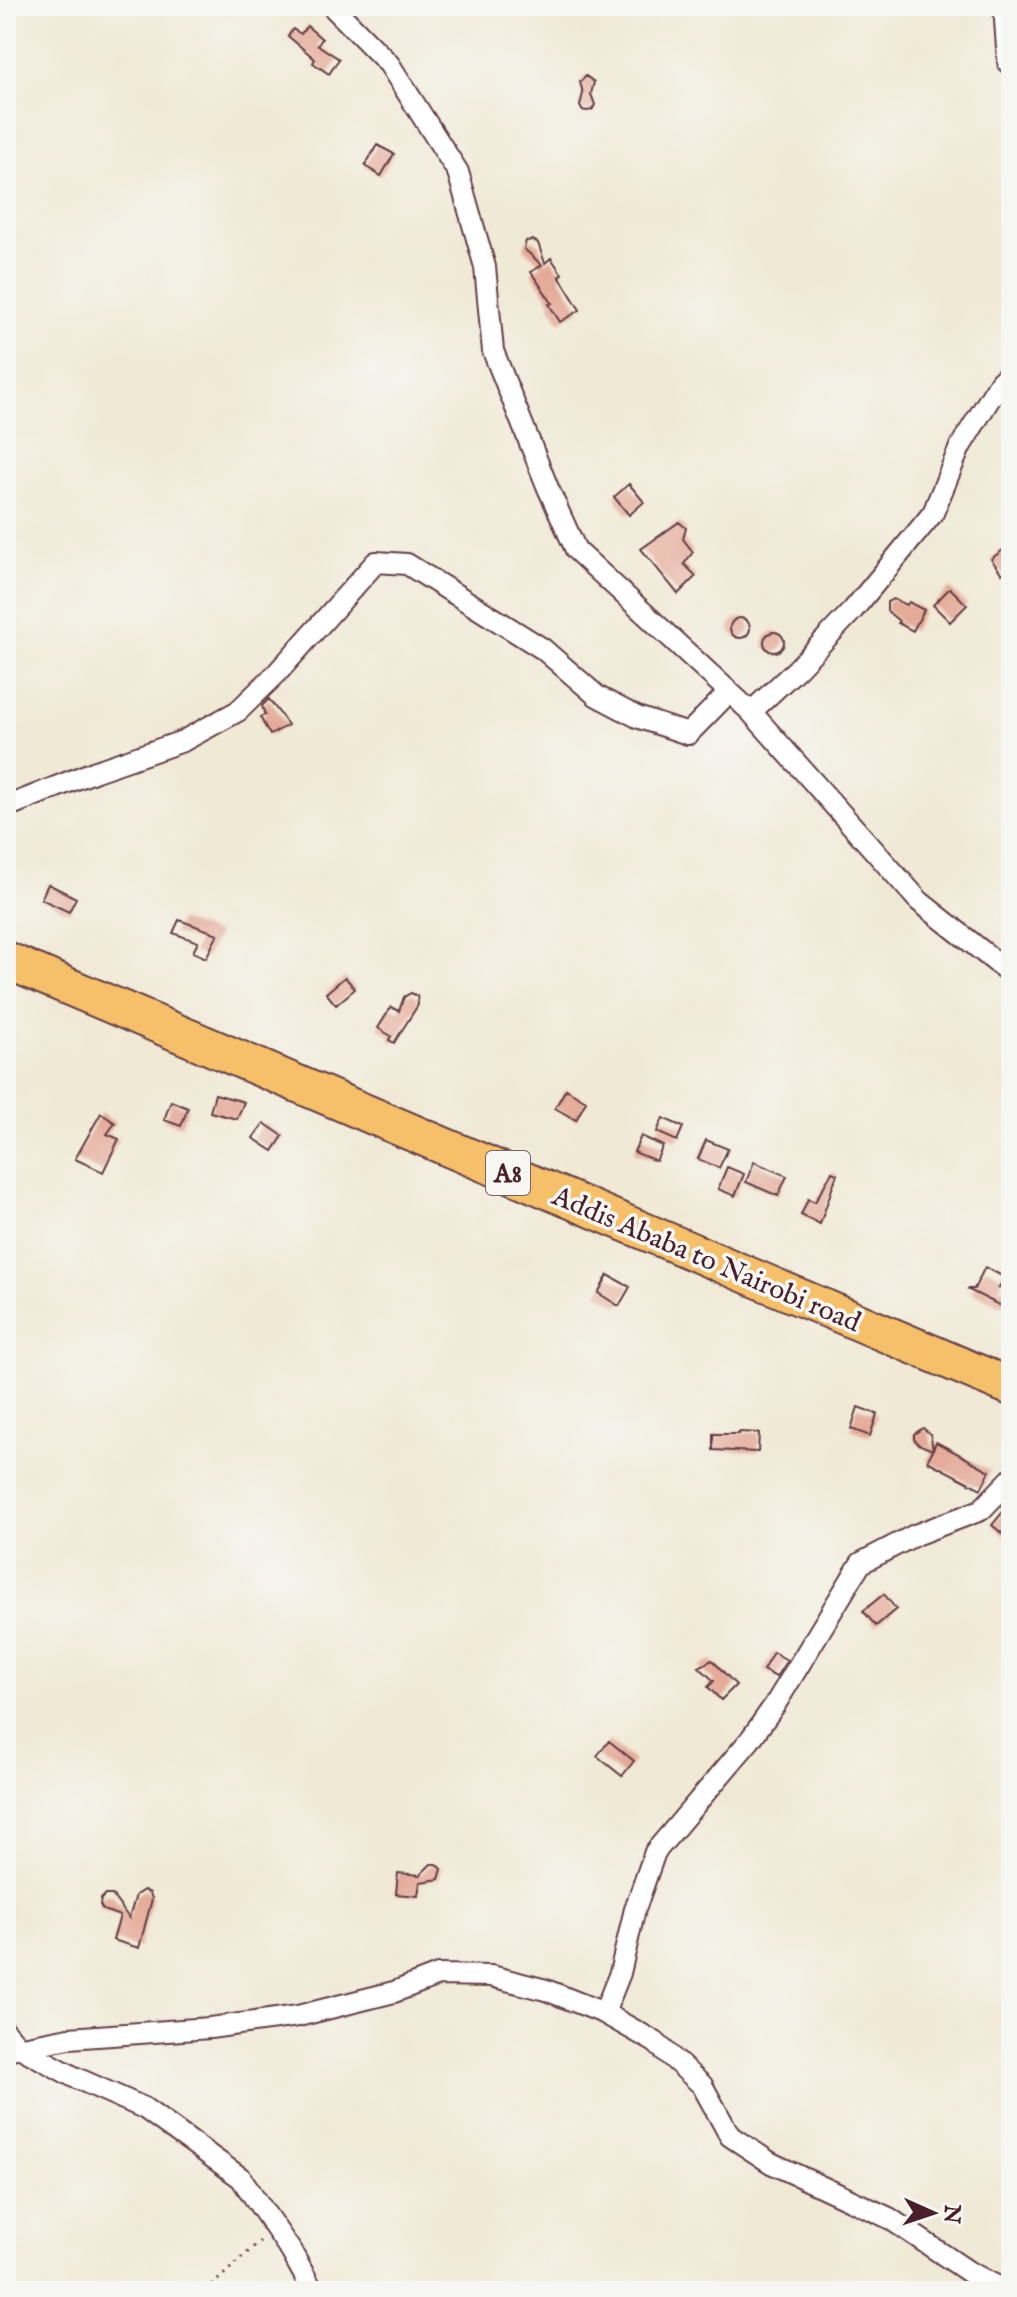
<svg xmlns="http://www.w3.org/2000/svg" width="1017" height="2297" viewBox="0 0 1017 2297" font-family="'IM FELL English',serif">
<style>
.building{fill:#e5ab99}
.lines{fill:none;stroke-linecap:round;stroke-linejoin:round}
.street-casing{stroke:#633d44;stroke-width:24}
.highway-casing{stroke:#633d44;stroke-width:40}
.path{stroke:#633d44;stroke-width:3;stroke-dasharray:2 6;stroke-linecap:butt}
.street{stroke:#fff;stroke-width:20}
.highway{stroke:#f6c06b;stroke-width:36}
.labels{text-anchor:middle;stroke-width:7;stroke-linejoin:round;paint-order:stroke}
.shield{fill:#f6f6f2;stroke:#7e6067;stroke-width:2}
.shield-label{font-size:26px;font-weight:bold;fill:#4a1f2b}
.street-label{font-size:28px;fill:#4a1f2b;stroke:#f6f6f2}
</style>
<rect width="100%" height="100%" fill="#f6f6f2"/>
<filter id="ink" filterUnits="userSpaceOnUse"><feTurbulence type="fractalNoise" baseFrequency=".0125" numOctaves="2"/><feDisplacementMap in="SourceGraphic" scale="16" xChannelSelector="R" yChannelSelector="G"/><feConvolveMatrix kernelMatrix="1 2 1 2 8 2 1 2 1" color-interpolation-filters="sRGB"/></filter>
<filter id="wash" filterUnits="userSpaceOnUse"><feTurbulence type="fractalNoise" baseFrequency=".006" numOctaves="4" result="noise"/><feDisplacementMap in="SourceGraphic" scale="32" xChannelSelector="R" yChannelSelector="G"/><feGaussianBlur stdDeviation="1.8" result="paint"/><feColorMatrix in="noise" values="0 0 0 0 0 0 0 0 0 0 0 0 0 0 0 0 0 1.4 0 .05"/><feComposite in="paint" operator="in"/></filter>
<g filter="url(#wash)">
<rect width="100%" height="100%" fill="#f0e9d5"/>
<g id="blocks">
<path class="building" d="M307,26L322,39L318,45L339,59L329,74L313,63L315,59L288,36L293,29L301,34Z
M586,76L594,82L591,94L595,105L592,110L587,111L582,110L580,106L583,93L580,82Z
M377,145L394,154L381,176L365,166Z
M533,240L538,243L545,263L551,258L562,274L559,276L580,310L560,322L549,304L552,303L531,272L542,265L524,249L526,241Z
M629,484L644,502L629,515L614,497Z
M679,522L686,528L683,539L693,552L684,564L696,576L678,594L641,549Z
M1011,544V567L1002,574L991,559Z
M950,588L967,605L950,622L933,605Z
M893,599L907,605L909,602L924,610L913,631L898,623L899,621L887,611V602Z
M730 628a10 10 0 1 1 20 0a10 10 0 1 1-20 0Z
M764 642a10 10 0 1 1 20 0a10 10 0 1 1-20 0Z
M269,699L288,725L270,735L260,717L265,715L262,706Z
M48,884L76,898L69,912L41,899Z
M179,920L218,934L206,958L193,952L198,942L173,933Z
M345,977L355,989L336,1005L326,993Z
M411,993L417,996L418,1005L394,1043L389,1040L391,1036L378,1028L391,1007L399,1011L404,997Z
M566,1089L586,1101L576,1120L555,1108Z
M215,1094L244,1102L237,1119L210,1112Z
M171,1101L188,1108L181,1126L164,1120Z
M101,1113L115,1123L107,1134L119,1139L103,1172L75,1159Z
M663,1118L683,1127L677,1141L657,1132Z
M264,1123L283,1136L273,1151L253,1138Z
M641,1136L663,1146L656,1161L634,1152Z
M706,1140L728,1149L719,1168L698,1159Z
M754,1162L787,1176L778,1196L746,1182Z
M727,1167L744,1174L735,1196L718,1189Z
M832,1172L837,1174L820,1224L801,1215L808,1199L815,1202Z
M985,1267L1004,1277L999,1288L1011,1287V1304L999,1305L967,1289H974Z
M608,1275L630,1287L619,1306L598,1293Z
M858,1407L877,1414L870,1436L851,1429Z
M923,1428L930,1434L933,1449L936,1442L990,1471L981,1489L927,1461L933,1450L918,1444L914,1439V1434Z
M739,1432L759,1433L758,1452L713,1450V1434H739Z
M1011,1502V1541L992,1525Z
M884,1594L896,1609L876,1626L863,1611Z
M773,1652L787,1660L776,1677L763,1670Z
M712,1660L736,1685L721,1700L708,1687L714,1681L699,1667Z
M609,1741L634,1761L622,1776L597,1756Z
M431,1864H437L442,1869L439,1879L420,1882L418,1896L396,1894L398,1873L420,1875Z
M144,1890L150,1893L152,1899L139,1948L113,1940L120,1916L103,1910L100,1905L101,1899L105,1895H112L129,1918L136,1895Z"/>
</g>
</g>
<g filter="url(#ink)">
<use href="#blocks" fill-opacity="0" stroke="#633d44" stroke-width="2"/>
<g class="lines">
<defs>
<path id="street" d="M332,6L389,64L458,172L485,267L493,351L548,488L576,550L751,712L919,901L1011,974
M1004,6L1008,62L1011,66
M751,712L797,669L853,610L933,513L960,447L1000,382L1011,372
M6,807L96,771L183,741L238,711L277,673L376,562L407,564L543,649L597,696L637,717L688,734L729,692
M604,2013L620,1973L635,1909L655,1852L750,1740L776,1703L861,1563L915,1535L981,1510L1011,1479
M6,2032L19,2047L74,2077L144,2108L241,2178L291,2251L313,2291
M6,2050L69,2038L210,2028L298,2016L394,1992L438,1975L491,1976L546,1990L604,2013L655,2042L702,2085L730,2136L771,2163L889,2218L969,2272L1006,2291"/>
<path id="highway" d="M6,960L1011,1387"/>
</defs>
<use href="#street" class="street-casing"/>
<use href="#highway" class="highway-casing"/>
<path class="path" d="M206,2291L260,2241"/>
<use href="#street" class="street"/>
<use href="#highway" class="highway"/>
</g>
</g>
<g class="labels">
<rect class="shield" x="486" y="1151" width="44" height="44" rx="6"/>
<g class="shield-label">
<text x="508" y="1182">A8</text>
</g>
<g class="street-label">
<text transform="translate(707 1258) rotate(23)" y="10">Addis Ababa to Nairobi road</text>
</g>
</g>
<rect width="1017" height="2297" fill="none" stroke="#f6f6f2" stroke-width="32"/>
<g transform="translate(933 2213) rotate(93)" stroke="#f6f6f2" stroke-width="6" paint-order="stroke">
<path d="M0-6L14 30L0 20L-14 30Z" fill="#4a1f2b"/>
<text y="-12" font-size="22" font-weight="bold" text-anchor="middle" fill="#4a1f2b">N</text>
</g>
</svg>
